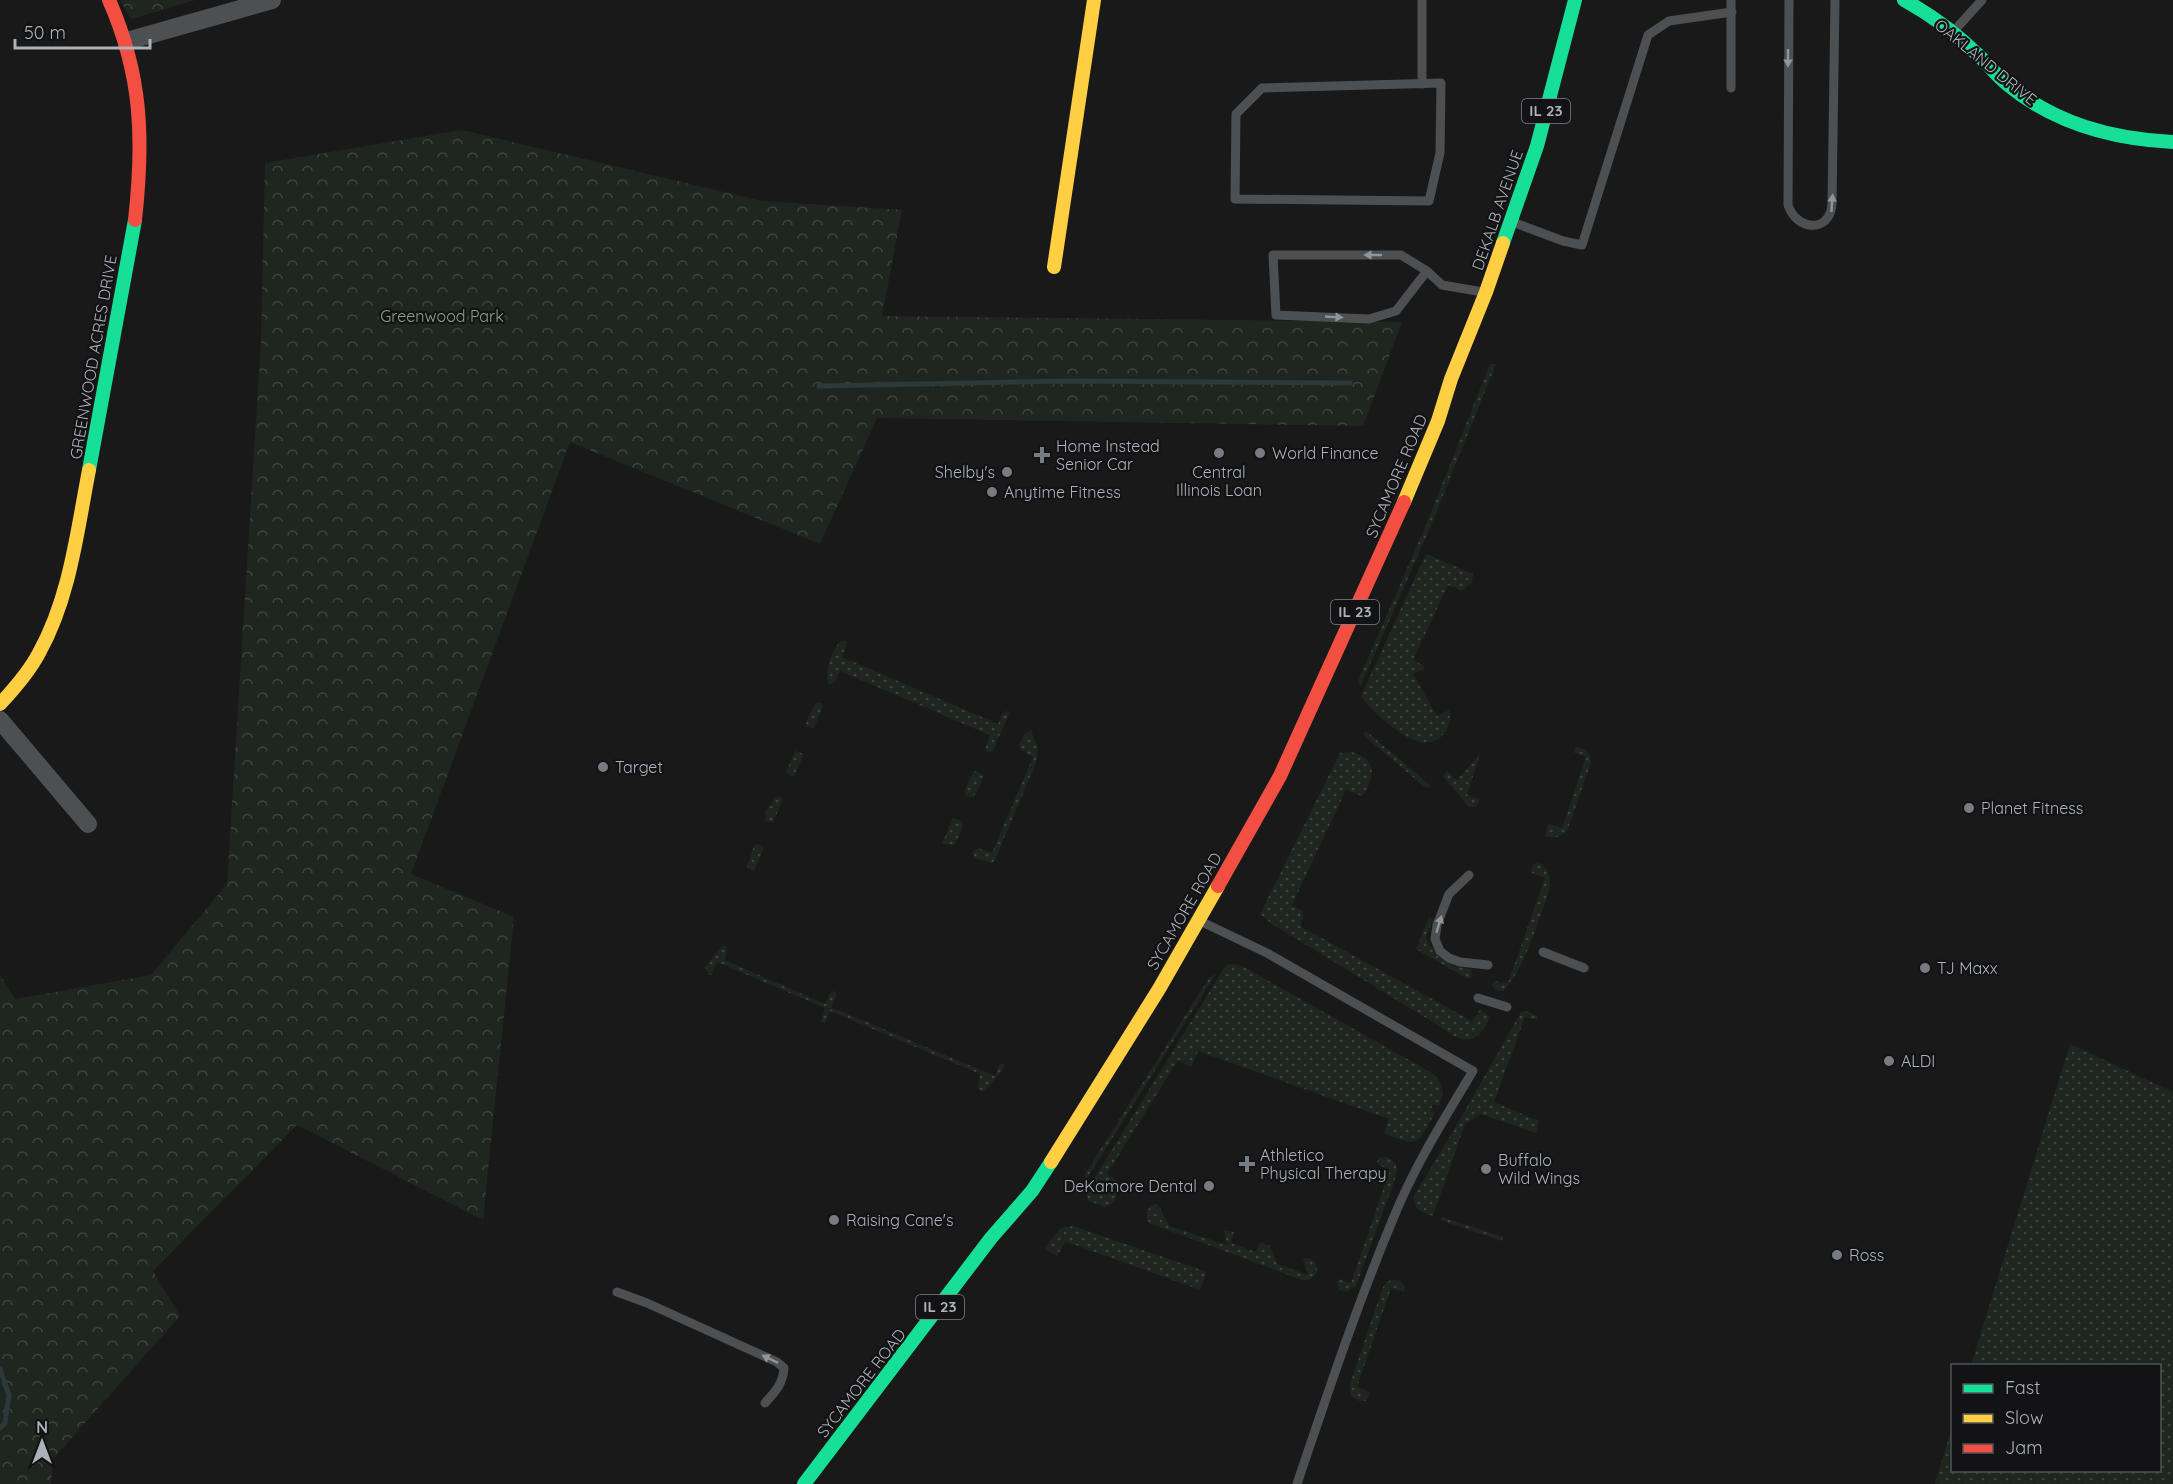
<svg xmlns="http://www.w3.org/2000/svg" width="2173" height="1484" viewBox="0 0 2173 1484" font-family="Quicksand,sans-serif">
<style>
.grass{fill:url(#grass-dots)}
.park{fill:url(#park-crowns)}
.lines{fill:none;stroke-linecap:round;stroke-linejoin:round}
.stream{stroke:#2b383c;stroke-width:5}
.lane{stroke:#4d5052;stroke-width:9}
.street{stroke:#4d5052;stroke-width:18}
.fast{stroke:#16e098;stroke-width:14}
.slow{stroke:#ffcf43;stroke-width:14}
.jam{stroke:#f24e42;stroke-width:14}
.oneway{fill:#8e959b}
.poi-dot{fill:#777c82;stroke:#131315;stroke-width:2}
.labels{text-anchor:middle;stroke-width:4.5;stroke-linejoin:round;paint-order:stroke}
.shield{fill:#131315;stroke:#7d8288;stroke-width:1.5}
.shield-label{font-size:15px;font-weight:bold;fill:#aab2ba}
.street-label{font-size:16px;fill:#aab2ba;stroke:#131315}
.park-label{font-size:16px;fill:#86a680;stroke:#131315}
.poi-label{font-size:16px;fill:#aab2ba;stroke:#131315;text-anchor:start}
</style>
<defs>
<pattern id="grass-dots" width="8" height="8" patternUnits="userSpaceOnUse" patternTransform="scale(1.5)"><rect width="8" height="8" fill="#1f261f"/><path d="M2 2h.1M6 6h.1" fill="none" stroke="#3d433d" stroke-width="1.8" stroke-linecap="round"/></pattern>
<pattern id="park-crowns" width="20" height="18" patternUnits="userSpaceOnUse" patternTransform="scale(1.5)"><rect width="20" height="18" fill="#1f261f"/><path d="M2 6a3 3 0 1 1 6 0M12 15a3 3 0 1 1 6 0" fill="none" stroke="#3d433d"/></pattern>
</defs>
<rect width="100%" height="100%" fill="#191919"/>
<path class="grass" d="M1490,364H1496L1430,528L1360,687L1358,681L1426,525Z
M1426,554L1473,574L1472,582L1462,591L1448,585L1413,660L1424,666V669L1413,674L1437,716L1449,710C1454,730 1437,748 1416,741C1401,736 1368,709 1361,696Z
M841,641H846L847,644L842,657L998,724L1002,714L1007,711L1009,712L1008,717L992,752H987L985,750L990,735L840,671L835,682L829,685C823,674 832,649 841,641Z
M817,703H821L823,706L814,728L807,727L806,723L813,707Z
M1031,730L1038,750L1036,763L995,860L992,863L975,858L973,852L978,848L992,853L1033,757L1020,749L1019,744L1025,734Z
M1366,731L1430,785L1429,788L1425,787L1363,735Z
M1576,747C1587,749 1590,752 1591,763L1567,831C1560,837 1555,839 1546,836L1547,825L1549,824L1562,828L1586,757L1573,752Z
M795,751L804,754L794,776L792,777L786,773Z
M1351,752C1377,757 1376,778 1362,796L1346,790L1292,905L1302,911L1303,918L1300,926L1472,1021L1480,1010L1489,1016C1488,1023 1485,1028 1480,1033C1467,1047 1453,1036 1441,1027L1272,924L1260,914L1340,753Z
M1480,754L1467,795L1480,799L1476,807H1469L1443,776L1447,771L1457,780Z
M976,771L984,775L977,792L973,797L966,796L964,792L973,772Z
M776,796L781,797L783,800L773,822L765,821L766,811Z
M953,818L962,821L963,825L955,845L942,844Z
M758,844L763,846L764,848L754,871L747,867L754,846Z
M1539,863C1550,868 1551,880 1549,891C1539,918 1524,971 1503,991H1497L1492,986L1493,981L1508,983L1545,878L1530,872L1534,864Z
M1429,917L1434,919L1426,936L1428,944L1447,962L1455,966L1471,969L1472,973L1471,978H1466L1416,949Z
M722,946H726L727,950L725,960L825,1004L831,992L835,991L836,997L831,1007L995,1076L1000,1064H1004V1068L985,1091H981L978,1087L980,1074L830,1011L825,1023L821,1022L825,1008L717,962L711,975L708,974L705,967Z
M1235,964L1244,967L1432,1073C1444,1084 1445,1091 1439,1106L1433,1104L1431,1110L1435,1113C1417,1145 1420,1148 1384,1133L1389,1119L1198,1051L1191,1067L1178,1060L1107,1174L1121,1184L1114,1202L1106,1207L1088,1201L1086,1192L1226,965Z
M1215,975L1084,1183L1085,1174L1209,978Z
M1526,1011L1537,1016V1020L1525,1017L1494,1102L1539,1121L1536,1133L1481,1114L1465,1124L1433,1216C1420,1212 1415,1211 1414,1196L1458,1123L1521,1012Z
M2070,1044L2173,1092V1484H1935L1952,1427V1470H2160V1366L1971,1365Z
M1385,1157C1396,1160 1398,1166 1396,1176L1356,1286C1350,1291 1345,1293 1338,1289L1337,1279L1351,1283L1390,1170L1379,1165L1377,1162L1379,1158Z
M1156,1204L1159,1206L1169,1226L1227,1245L1224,1230L1234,1232L1231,1243L1256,1252L1260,1242L1270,1246L1277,1264L1308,1275L1303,1259C1312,1257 1318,1263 1317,1273L1309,1280H1302L1149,1223C1145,1215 1146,1207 1156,1204Z
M1442,1217L1503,1237L1502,1241L1440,1220Z
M1073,1226L1204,1271L1206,1274L1200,1290L1070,1243L1065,1242L1057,1256L1044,1248L1061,1228Z
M1391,1280H1398L1405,1286L1404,1292L1391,1288L1357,1387L1370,1392L1369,1397L1365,1401H1359L1351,1396L1350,1384L1383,1287L1387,1282Z"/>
<path class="park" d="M120,0H195L131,19Z
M462,130L762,201L902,210L882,316L1402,322L1363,426L877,418L820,544L570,442L411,874L514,917L483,1220L297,1125L153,1271L180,1316L53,1459L51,1484H0V975L15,999L151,975L227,884L261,340L265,163Z"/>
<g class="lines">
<path class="stream" d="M819,386L1069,381L1350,383
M0,1369L9,1395L5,1423L0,1428"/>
<path class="lane" d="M1422,0V84
M1789,0L1788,205C1796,230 1829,234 1832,205L1835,0
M1954,31L1982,0
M1441,83L1440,153L1429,201L1235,199L1236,114L1262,88Z
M1731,88V0
M1515,223L1563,241L1582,245L1648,35L1669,21L1732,12
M1427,271L1396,311L1369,319L1276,315L1273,255H1401L1427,271L1442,285L1483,292
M1469,875L1449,894L1437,925L1435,939L1440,951L1449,958L1460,962L1488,965
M1200,921L1267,953L1473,1071C1444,1119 1414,1167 1393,1219C1357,1305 1327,1395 1297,1484
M1543,952L1584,968
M1478,998L1507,1007
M617,1292L647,1303L777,1362L784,1368C783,1384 775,1392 765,1403"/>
<path class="street" d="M127,41L272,0
M0,720L88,824"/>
<path class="fast" d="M1904,0C1931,15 1956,33 1978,55C1988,64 1996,75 2007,84C2055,124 2112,139 2173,142
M1503,243L1537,146L1575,0
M89,470L135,220
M804,1484L991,1238L1032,1191L1051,1162"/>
<path class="slow" d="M1054,267L1094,0
M1404,502L1438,421L1451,379L1486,292L1503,243
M0,704C15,688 29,672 39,653C70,597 77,532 89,470
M1051,1162L1159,989L1218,886"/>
<path class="jam" d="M109,0C142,75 144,139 135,220
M1218,886L1280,776L1404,502"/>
</g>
<defs><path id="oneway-solid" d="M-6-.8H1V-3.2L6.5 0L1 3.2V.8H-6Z" transform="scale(1.5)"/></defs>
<g class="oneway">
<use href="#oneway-solid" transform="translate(1788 58) rotate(90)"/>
<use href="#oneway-solid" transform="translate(1832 203) rotate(-86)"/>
<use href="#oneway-solid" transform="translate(1373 255) rotate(-180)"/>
<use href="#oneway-solid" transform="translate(1334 317) rotate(3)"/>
<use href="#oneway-solid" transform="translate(1439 924) rotate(-73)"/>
<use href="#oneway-solid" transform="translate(770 1359) rotate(-154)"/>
</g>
<g class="poi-dot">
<circle cx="1219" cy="453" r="6"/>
<circle cx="1260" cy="453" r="6"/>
<path d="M1039 446h6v6h6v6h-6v6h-6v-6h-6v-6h6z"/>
<circle cx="1007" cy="472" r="6"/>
<circle cx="992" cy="492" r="6"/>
<circle cx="603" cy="767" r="6"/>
<circle cx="1969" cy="808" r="6"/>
<circle cx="1925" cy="968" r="6"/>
<circle cx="1889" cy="1061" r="6"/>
<path d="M1244 1155h6v6h6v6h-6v6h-6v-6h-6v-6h6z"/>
<circle cx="1486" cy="1169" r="6"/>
<circle cx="1209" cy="1186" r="6"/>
<circle cx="834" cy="1220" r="6"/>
<circle cx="1837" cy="1255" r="6"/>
</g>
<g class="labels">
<g class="shield">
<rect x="1522" y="99" width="48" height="24" rx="4.5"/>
<rect x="1331" y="600" width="48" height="24" rx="4.5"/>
<rect x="916" y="1295" width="48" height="24" rx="4.5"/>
</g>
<g class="shield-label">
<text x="1546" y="116">IL 23</text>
<text x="1355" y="617">IL 23</text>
<text x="940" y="1312">IL 23</text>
</g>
<g class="street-label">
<text transform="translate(1986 62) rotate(39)" y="6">OAKLAND DRIVE</text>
<text transform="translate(1497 210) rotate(-71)" y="6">DEKALB AVENUE</text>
<text transform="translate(93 357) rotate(-80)" y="6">GREENWOOD ACRES DRIVE</text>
<text transform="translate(1396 476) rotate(-67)" y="6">SYCAMORE ROAD</text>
<text transform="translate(1184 911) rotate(-60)" y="6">SYCAMORE ROAD</text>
<text transform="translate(861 1383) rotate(-52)" y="6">SYCAMORE ROAD</text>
</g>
<g class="park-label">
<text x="442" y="322">Greenwood Park</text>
</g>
<g class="poi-label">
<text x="1056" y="452">Home Instead<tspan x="1056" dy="18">Senior Car</tspan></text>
<text x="1272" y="459">World Finance</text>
<text x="995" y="478" text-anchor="end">Shelby's</text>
<text x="1219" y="478" text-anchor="middle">Central<tspan x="1219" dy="18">Illinois Loan</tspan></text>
<text x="1004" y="498">Anytime Fitness</text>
<text x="615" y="773">Target</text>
<text x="1981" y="814">Planet Fitness</text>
<text x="1937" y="974">TJ Maxx</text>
<text x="1901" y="1067">ALDI</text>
<text x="1260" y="1161">Athletico<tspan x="1260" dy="18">Physical Therapy</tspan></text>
<text x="1498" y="1166">Buffalo<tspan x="1498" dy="18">Wild Wings</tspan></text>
<text x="1197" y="1192" text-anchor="end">DeKamore Dental</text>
<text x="846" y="1226">Raising Cane's</text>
<text x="1849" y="1261">Ross</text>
</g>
</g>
<rect x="1951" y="1364" width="210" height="108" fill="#131315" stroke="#4f5357" stroke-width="1.5"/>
<rect x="1963" y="1384" width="30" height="9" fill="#16e098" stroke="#4f5357" stroke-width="1.5"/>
<text x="2005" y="1394" font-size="18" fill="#aab2ba">Fast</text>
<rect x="1963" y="1414" width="30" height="9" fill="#ffcf43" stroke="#4f5357" stroke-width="1.5"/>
<text x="2005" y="1424" font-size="18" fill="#aab2ba">Slow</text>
<rect x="1963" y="1444" width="30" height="9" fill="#f24e42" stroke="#4f5357" stroke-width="1.5"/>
<text x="2005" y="1454" font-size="18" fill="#aab2ba">Jam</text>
<g transform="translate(42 1442)" stroke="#131315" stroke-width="4.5" paint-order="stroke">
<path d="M0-4.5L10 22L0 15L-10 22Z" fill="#aab2ba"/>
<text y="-9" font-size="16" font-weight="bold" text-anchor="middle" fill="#aab2ba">N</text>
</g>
<path d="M15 39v9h135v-9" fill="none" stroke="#aab2ba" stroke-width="3"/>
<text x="24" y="39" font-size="18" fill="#aab2ba" stroke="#131315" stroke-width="4.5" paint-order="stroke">50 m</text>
</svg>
